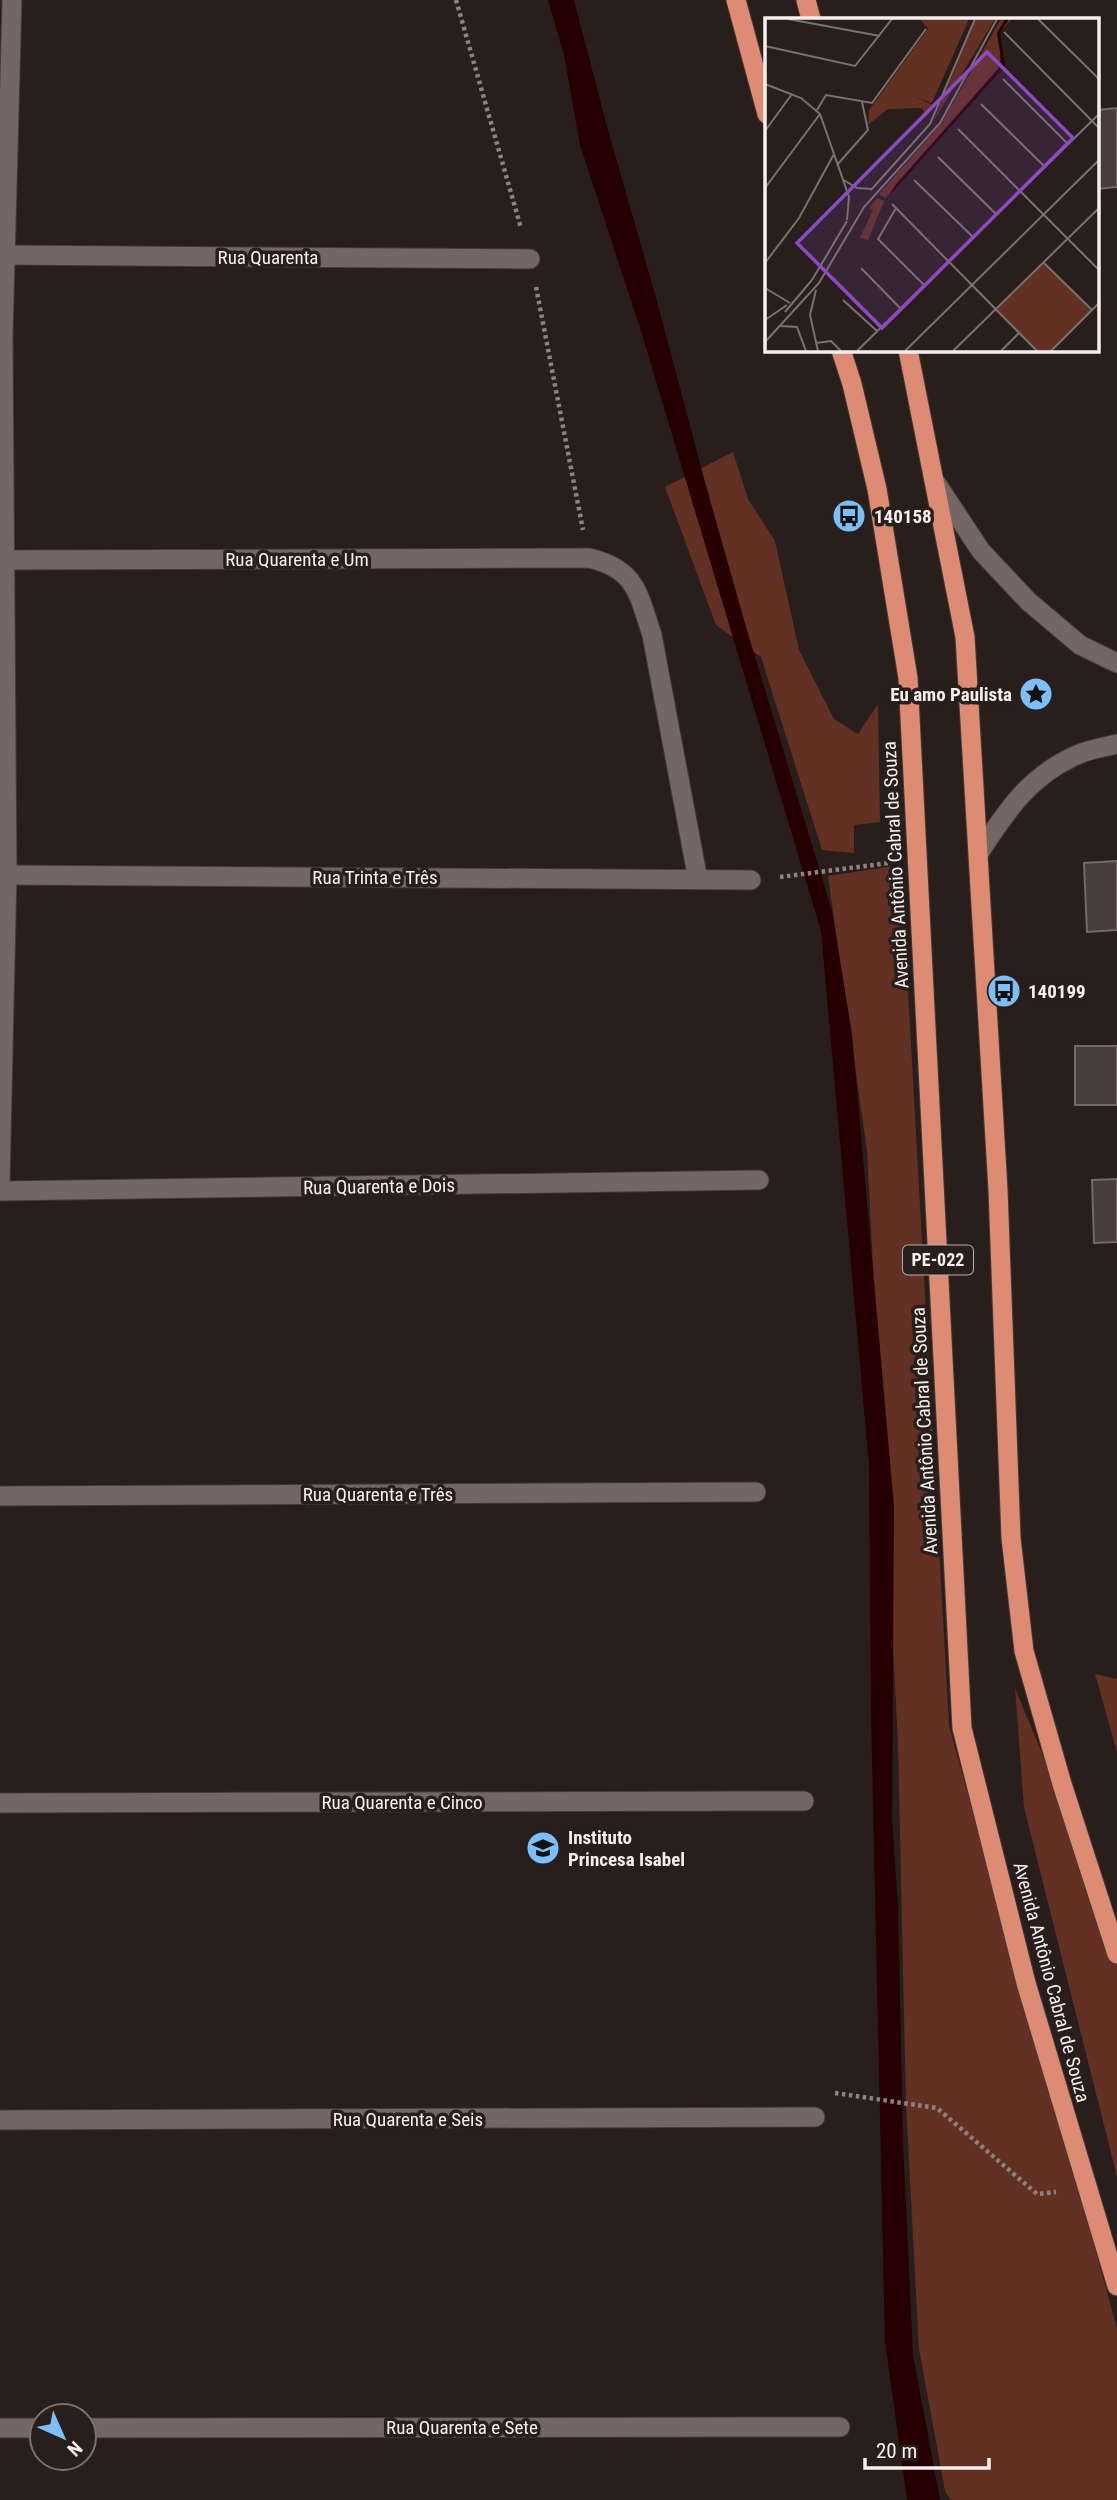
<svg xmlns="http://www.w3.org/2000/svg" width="1117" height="2500" viewBox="0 0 1117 2500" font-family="'Roboto Condensed',sans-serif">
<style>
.green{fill:#623123}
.water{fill:#260000}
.building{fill:#493d3a;stroke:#756865;stroke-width:2}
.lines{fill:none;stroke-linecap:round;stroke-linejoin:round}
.minor-casing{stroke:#433b39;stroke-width:21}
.tertiary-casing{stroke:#433b39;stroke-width:21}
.trunk-casing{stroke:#433b39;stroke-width:21}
.path{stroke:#8d8482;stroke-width:4.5;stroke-dasharray:3.5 3.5;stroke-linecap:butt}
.minor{stroke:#736663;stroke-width:19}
.tertiary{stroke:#736663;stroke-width:19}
.trunk{stroke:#de8b74;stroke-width:19}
.labels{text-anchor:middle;stroke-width:7;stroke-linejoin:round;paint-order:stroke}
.shield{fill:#281e1b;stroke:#b8b0ae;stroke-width:2}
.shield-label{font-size:18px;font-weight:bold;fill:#f6efed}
.street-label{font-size:19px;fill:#f6efed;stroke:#281e1b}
.poi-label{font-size:19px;font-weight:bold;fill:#f6efed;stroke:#281e1b;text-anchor:start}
.inset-road{fill:none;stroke:#7a726f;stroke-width:2}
.view{fill:#8d49c6;fill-opacity:0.15;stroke:#8d49c6;stroke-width:3.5}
.inset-edge{fill:none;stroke:#f6efed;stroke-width:3.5}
</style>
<rect width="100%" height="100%" fill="#281e1b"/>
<path class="green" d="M733,452L748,499L775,541L799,650L834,719L858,734L878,704L880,822L854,825V853L822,850L761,657L716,625L665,487Z
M901,865L949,1726L1117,2328V2500H951L945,2491L919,2349L906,2105L898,1742L867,1151L828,876Z
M1095,1674L1117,1679V1752Z
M1015,1688L1117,1934V2177L1024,1807Z"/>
<path class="water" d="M548,0H574L606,123L655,294L705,482L746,627L832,911L852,1034L894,1506L892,1820L898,1907L903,2144L913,2355L940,2500H907L885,2342L871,1713L869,1465L821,931L641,331L580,145L564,55Z"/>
<path class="building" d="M1117,108V187L1098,189V110Z
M1117,861V930L1087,932L1084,863Z
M1075,1046H1117V1105H1075Z
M1117,1179V1242L1094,1243L1092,1180Z"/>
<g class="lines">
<defs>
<path id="minor" d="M5,255L530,259
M5,560L589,558C636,569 638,593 652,635L698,880
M7,875L751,880
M0,1191L759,1180
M0,1496L756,1492
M0,1803L804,1801
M0,2120L815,2117
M0,2428H42
M84,2428L840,2427"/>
<path id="tertiary" d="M936,483L981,551L1028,601L1080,645L1117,663
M979,853C1007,810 1030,775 1079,754C1091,749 1105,747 1117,744
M0,1183L7,875L3,337L12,0"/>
<path id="trunk" d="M736,0L767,114
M806,0L811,19
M841,350L852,384L877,489L908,678L962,1728L1026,1983L1117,2286
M908,350L965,637L998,1190L1011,1538L1024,1651L1062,1784L1117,1954"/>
</defs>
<use href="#minor" class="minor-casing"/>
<use href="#tertiary" class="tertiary-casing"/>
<use href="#trunk" class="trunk-casing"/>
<path class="path" d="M456,0L521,228
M536,287L583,530
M780,877L889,863
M835,2093L937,2108L1037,2194L1056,2192"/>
<use href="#minor" class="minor"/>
<use href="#tertiary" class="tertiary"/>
<use href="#trunk" class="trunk"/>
</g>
<defs>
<symbol id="bus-disc" viewBox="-11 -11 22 22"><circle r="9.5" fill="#7bbef8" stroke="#281e1b"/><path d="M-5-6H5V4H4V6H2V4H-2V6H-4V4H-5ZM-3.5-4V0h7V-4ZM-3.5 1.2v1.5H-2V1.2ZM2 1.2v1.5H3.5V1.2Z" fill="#111"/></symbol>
<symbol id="sight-disc" viewBox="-11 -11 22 22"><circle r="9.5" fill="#7bbef8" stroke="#281e1b"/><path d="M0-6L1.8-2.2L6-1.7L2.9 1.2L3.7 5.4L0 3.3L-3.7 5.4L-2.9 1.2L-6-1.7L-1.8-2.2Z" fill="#111"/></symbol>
<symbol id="school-disc" viewBox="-11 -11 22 22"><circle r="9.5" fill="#7bbef8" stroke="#281e1b"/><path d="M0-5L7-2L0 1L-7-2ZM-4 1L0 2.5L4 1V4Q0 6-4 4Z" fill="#111"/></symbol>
</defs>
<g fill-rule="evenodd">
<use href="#bus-disc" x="830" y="497" width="38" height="38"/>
<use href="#sight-disc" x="1017" y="675" width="38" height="38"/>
<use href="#bus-disc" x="985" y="972" width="38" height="38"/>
<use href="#school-disc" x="524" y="1829" width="38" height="38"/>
</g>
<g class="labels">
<rect class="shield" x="903" y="1245.5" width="70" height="29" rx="5"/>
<g class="shield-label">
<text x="938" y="1266">PE-022</text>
</g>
<g class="street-label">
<text x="268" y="264">Rua Quarenta</text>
<text x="297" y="566">Rua Quarenta e Um</text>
<text transform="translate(895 865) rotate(-93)" y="7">Avenida Antônio Cabral de Souza</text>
<text x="375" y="884">Rua Trinta e Três</text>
<text transform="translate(379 1186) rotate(-1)" y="7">Rua Quarenta e Dois</text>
<text transform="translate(924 1431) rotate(-93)" y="7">Avenida Antônio Cabral de Souza</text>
<text x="378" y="1501">Rua Quarenta e Três</text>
<text x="402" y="1809">Rua Quarenta e Cinco</text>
<text transform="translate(1052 1982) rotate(75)" y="7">Avenida Antônio Cabral de Souza</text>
<text x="408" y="2126">Rua Quarenta e Seis</text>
<text x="462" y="2434">Rua Quarenta e Sete</text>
</g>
<g class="poi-label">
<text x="874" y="523">140158</text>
<text x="1012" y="701" text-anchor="end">Eu amo Paulista</text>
<text x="1028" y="998">140199</text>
<text x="568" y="1844">Instituto<tspan x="568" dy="22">Princesa Isabel</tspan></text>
</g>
</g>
<g transform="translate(765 18)">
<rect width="334" height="334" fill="#281e1b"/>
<path d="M155,1H204L167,85L148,78L168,87L161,99L157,90L123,91L103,107L104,92L163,11ZM211,1H230L168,104ZM236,1H247L235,14V48L120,180L114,176L176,106ZM112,180L119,183L103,222L95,220L108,192L104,190ZM278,244L327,293L286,333H272L230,292Z" fill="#623123"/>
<path d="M240,1H244L235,15L240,48L125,177L69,279L131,166L237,47L232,15Z" fill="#260000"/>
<path class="inset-road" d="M23,1L115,18M273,1L335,62M239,14L335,111M0,28L90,48L127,1M238,61L304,127M0,66L36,80L55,96L84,179L82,202M216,86L280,149M52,92L61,77L107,85L161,11M193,111L335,253M0,113L27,76M173,139L232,197M72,147L103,112L97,84M77,161L92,170L107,171M149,162L208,219M0,170L55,96M106,172L165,106L210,1M127,186L272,333M131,190L113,221L159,267M278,244L327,292M0,245L34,200L69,136M96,250L136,291M0,270L25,285M51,272L45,297L53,333M78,282L112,313M20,294L47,262L82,203M0,302L22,287M16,308L32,309L41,333M0,324L54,265L99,189L175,105L232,1M51,325L66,323L76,333M92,333L335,95M140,333L335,141M188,333L335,189M236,333L254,315M286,333L335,284"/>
<path class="view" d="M222,34L308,120L117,310L32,225Z"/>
<rect width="334" height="334" class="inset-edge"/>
</g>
<g transform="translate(63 2437) rotate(135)"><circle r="33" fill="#281e1b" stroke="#7a726f" stroke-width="2"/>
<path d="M0-5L12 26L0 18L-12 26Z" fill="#7bbef8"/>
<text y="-10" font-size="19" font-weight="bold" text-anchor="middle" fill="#f6efed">N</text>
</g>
<path d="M865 2458v10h124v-10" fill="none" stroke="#f6efed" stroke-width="3.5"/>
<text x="876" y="2458" font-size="21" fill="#f6efed" stroke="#281e1b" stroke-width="5" paint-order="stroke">20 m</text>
</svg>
